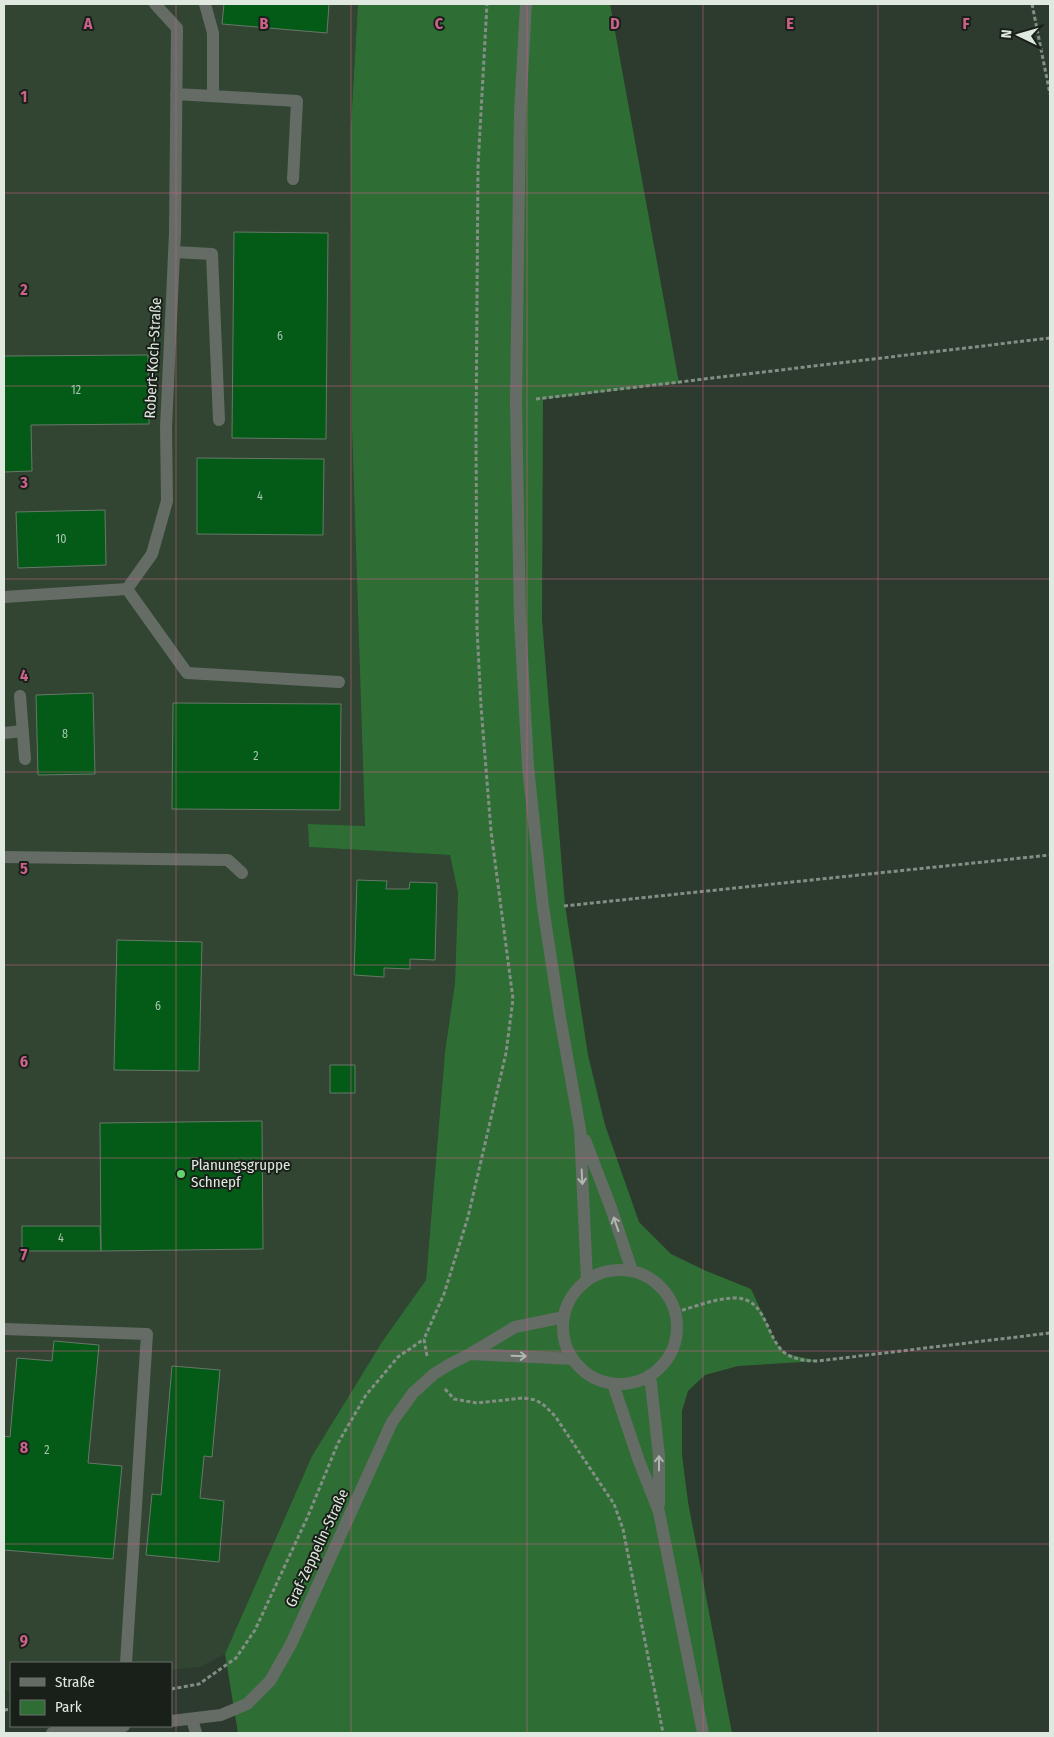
<svg xmlns="http://www.w3.org/2000/svg" width="1054" height="1737" viewBox="0 0 1054 1737" font-family="'Fira Sans Condensed',sans-serif">
<style>
.built{fill:#314532}
.green{fill:#2e6e35}
.building{fill:#045b18;stroke:#687768}
.lines{fill:none;stroke-linecap:round;stroke-linejoin:round}
.path{stroke:#838f84;stroke-width:3;stroke-dasharray:4 2.5;stroke-linecap:butt}
.minor{stroke:#656c65;stroke-width:12}
.oneway{stroke:#afb7af}
.grid{fill:none;stroke:#cc618a;stroke-width:1;stroke-opacity:0.55}
.poi-dot{fill:#5fd56b;stroke:#192019;stroke-width:2}
.labels{text-anchor:middle;stroke-width:4;stroke-linejoin:round;paint-order:stroke}
.number-label{font-size:12px;fill:#a9c6ae}
.street-label{font-size:15px;fill:#e0e9e0;stroke:#192019}
.poi-label{font-size:15px;fill:#e0e9e0;stroke:#192019;text-anchor:start}
.grid-label{font-size:16px;text-anchor:middle;font-weight:bold;fill:#cc618a;stroke:#192019;stroke-width:4;stroke-linejoin:round;paint-order:stroke}
</style>
<rect width="100%" height="100%" fill="#2c3b2d"/>
<path class="built" d="M4,4H358L351,126L352,427L365,826L308,824L309,847L450,855L458,893L455,983L445,1052L426,1280L382,1342L312,1456L225,1654L200,1667L171,1670V1663H11V1690L4,1691Z"/>
<path class="green" d="M358,4H610L679,383L543,399L542,620L565,905L588,1055L605,1125L639,1222L671,1254L704,1270L751,1289L776,1343L787,1354L818,1361L738,1366L705,1375L688,1391L682,1411V1455L688,1502L732,1733H238L225,1654L312,1456L382,1342L426,1280L445,1052L455,983L458,893L450,855L309,847L308,824L365,826L352,427L351,126Z"/>
<path class="building" d="M224,4H329L327,33L222,24Z
M234,232L328,233L326,439L232,438Z
M148,355L149,424L31,425L32,471L4,472V356Z
M197,458L324,459L323,535L197,534Z
M105,510L106,565L18,568L16,512Z
M93,693L95,774L38,775L36,695Z
M173,703L341,704L340,810L172,809Z
M357,880L387,881L386,889H409L410,882L437,883L435,960L410,959V969L384,968V977L354,975Z
M117,940L202,942L199,1071L114,1070Z
M330,1065H355V1093H330Z
M262,1121L263,1249L101,1251L100,1123Z
M22,1226H100L101,1251H22Z
M54,1341L99,1345L88,1463L122,1466L113,1559L4,1550V1436L10,1437L17,1358L52,1361Z
M172,1366L220,1370L212,1457L204,1456L200,1498L224,1501L219,1562L146,1555L152,1494L161,1495Z"/>
<g class="lines">
<path class="path" d="M1032,4L1050,94
M536,399L1050,338
M564,906L1050,855
M676,1312C695,1307 715,1298 736,1298C769,1299 765,1342 788,1355C798,1360 807,1361 818,1361L1050,1333
M427,1356L424,1339L444,1294L468,1217L506,1053L513,999L491,831L481,706L477,628L476,435L478,166L487,4
M445,1389L454,1399L477,1403L523,1398L536,1400L545,1406L555,1416L614,1504L623,1529L663,1733
M171,1689L199,1684L236,1658L255,1630L308,1516L338,1443L366,1395L398,1357L424,1339
M4,1710L11,1709"/>
<path class="minor" d="M205,4L213,33V96
M526,4L520,113L516,402L520,620L528,767L543,907L560,1017L580,1129L587,1280
M176,94L297,101L293,179
M174,252L212,254L219,420
M127,589L187,673L339,682
M4,597L127,589L152,554L167,501L166,427L175,233L177,28L155,4
M20,696L25,759
M4,733L23,731
M4,857L228,860L242,873
M585,1140L611,1208L632,1271
M563 1327a57 57 0 1 1 114 0a57 57 0 1 1-114 0Z
M4,1329L147,1334L126,1663
M470,1354L573,1359
M650,1375L659,1456V1504
M613,1384L639,1461L659,1512L703,1733
M192,1719L196,1733
M171,1721L221,1715L247,1704L270,1681L291,1644L392,1422L413,1393L434,1374L450,1364L470,1354L515,1327L564,1317
M52,1733L124,1726"/>
</g>
<defs><path id="oneway-shaft" d="M-6 0H5M1.5-3L5.5 0L1.5 3" fill="none" stroke-width="1.6" stroke-linecap="round" stroke-linejoin="round" transform="scale(1.25)"/></defs>
<g class="oneway">
<use href="#oneway-shaft" transform="translate(582 1177) rotate(87)"/>
<use href="#oneway-shaft" transform="translate(616 1224) rotate(-109)"/>
<use href="#oneway-shaft" transform="translate(519 1356) rotate(2)"/>
<use href="#oneway-shaft" transform="translate(659 1463) rotate(-90)"/>
</g>
<path class="grid" d="M176,4V1733M351,4V1733M527,4V1733M703,4V1733M878,4V1733M4,193H1050M4,386H1050M4,579H1050M4,772H1050M4,965H1050M4,1158H1050M4,1351H1050M4,1544H1050"/>
<circle class="poi-dot" cx="181" cy="1174" r="5"/>
<g class="labels">
<g class="number-label">
<text x="280" y="340">6</text>
<text x="76" y="394">12</text>
<text x="260" y="500">4</text>
<text x="61" y="543">10</text>
<text x="65" y="738">8</text>
<text x="256" y="760">2</text>
<text x="158" y="1010">6</text>
<text x="61" y="1242">4</text>
<text x="47" y="1454">2</text>
</g>
<g class="street-label">
<text transform="translate(153 358) rotate(-87)" y="5">Robert-Koch-Straße</text>
<text transform="translate(317 1548) rotate(-65)" y="5">Graf-Zeppelin-Straße</text>
</g>
<g class="poi-label">
<text x="191" y="1170">Planungsgruppe<tspan x="191" dy="17">Schnepf</tspan></text>
</g>
</g>
<g class="grid-label">
<text x="88" y="29">A</text>
<text x="264" y="29">B</text>
<text x="439" y="29">C</text>
<text x="615" y="29">D</text>
<text x="790" y="29">E</text>
<text x="966" y="29">F</text>
<text x="24" y="102">1</text>
<text x="24" y="295">2</text>
<text x="24" y="488">3</text>
<text x="24" y="681">4</text>
<text x="24" y="874">5</text>
<text x="24" y="1067">6</text>
<text x="24" y="1260">7</text>
<text x="24" y="1453">8</text>
<text x="24" y="1646">9</text>
</g>
<rect width="1054" height="1737" fill="none" stroke="#e0e9e0" stroke-width="10"/>
<rect x="10" y="1662" width="162" height="65" fill="#192019" stroke="#697069"/>
<rect x="20" y="1678" width="25" height="8" fill="#656c65" stroke="#697069"/>
<text x="55" y="1687" font-size="15" fill="#e0e9e0">Straße</text>
<rect x="20" y="1700" width="25" height="15" fill="#2e6e35" stroke="#697069"/>
<text x="55" y="1712" font-size="15" fill="#e0e9e0">Park</text>
<g transform="translate(1019 35) rotate(275)" stroke="#192019" stroke-width="4" paint-order="stroke">
<path d="M0-4L9 19L0 12L-9 19Z" fill="#e0e9e0"/>
<text y="-8" font-size="14" font-weight="bold" text-anchor="middle" fill="#e0e9e0">N</text>
</g>
</svg>
